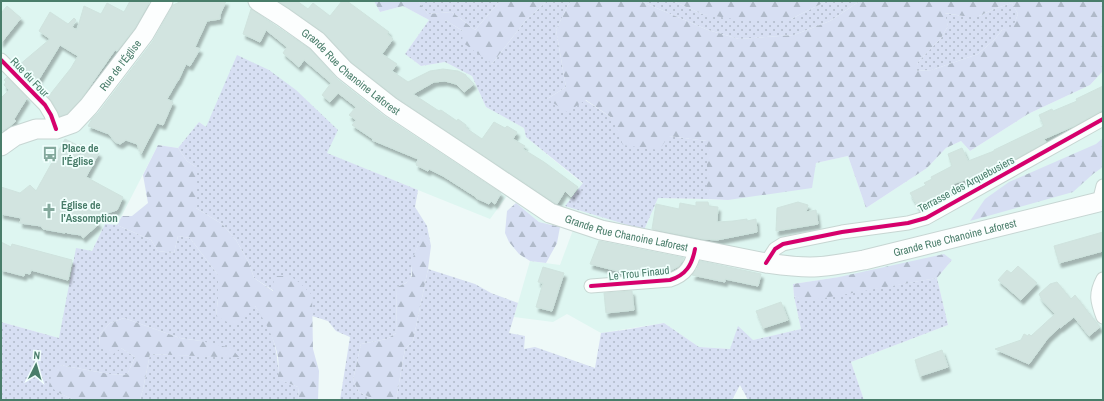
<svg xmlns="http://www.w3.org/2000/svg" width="1104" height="401" viewBox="0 0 1104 401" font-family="'Archivo Narrow',sans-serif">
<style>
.residential{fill:#def6f1}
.grass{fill:url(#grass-dots)}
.forest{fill:url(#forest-firs);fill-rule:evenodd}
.building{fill:#d2e4e0;stroke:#cfe3de;filter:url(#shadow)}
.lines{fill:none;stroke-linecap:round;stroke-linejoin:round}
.street-casing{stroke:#c7d6d2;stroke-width:15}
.secondary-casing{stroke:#c7d6d3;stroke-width:21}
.street{stroke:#fcfefe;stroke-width:13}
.secondary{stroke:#fcfefe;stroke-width:19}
.cycleway-casing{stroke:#f1fffd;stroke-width:6}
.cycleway{stroke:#d6006c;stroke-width:4}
.labels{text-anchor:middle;stroke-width:3.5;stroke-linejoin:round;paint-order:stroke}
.street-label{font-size:11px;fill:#497d6a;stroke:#f1fffd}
.poi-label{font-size:11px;font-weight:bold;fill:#497d6a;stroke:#f1fffd;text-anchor:start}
</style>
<defs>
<pattern id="grass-dots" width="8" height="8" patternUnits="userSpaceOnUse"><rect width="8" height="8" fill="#d7dff3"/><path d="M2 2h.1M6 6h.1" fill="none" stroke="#b0bac9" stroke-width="1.8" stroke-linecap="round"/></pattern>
<pattern id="forest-firs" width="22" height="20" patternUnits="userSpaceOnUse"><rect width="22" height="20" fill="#d7dff3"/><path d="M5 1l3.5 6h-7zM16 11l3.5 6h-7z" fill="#b0bac9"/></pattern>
<filter id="shadow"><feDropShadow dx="2.5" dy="4.5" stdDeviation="1" flood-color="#0004"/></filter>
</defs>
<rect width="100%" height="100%" fill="#eef9f8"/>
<path class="residential" d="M1,1H374L380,12L403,6L429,20L405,54L421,66L445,62L472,76L486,107L524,128L526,137L583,184L565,206L644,230L658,198L728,200L816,163L848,156L866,208L927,168L946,148L961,141L970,151L1028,114L1090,85L1103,71V400H864L851,362L948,325L937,278L952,260L793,284L794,296L801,329L753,340L730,349L699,347L664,323L601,333L567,314L553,322L514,317L530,261L560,265L573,230L539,222L507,196L490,219L326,153L206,127L199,122L178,148L158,145L117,225L105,224L92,251L59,338L1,322Z"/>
<path class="grass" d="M418,1H500L475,30L452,12L428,14Z
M547,1H571L568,5L556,30L566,87L547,99L585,100L612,118L669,136L707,141V199L658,198L644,230L565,206L583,183L526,137L524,128L486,107L472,76L445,62L421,66L405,54L429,20H445L463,31L492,64L525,21Z
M640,1H673L702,14L791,19L827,1H860L830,21L794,35L739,39L708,30Z
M1012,3L1018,14L1013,28L1002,30L995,39L978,54L932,70L915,71L918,62L941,38L948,26L944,13L963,16H979L994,9Z
M237,55L269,70L296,90L338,130L327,153L418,190L415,207L427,226L431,246L422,236C419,243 415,252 413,260C409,276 417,279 397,287L396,333L387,339L361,344L353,380L359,392L375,400H340L350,337L336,331L328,321L312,316V295L274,291L254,278L249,263L236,240L222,224L196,208V167L187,161L178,148L199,122L206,127Z
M105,224L117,225L151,240L158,251L174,253L178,236L190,238L218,275V299L216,316L255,306C259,312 264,318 267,324C276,342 278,360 279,379L298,387L299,400H140L143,389L150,354L230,357L201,341L180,338L124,318L110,323L100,334L99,346L121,348L135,357L127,375L109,374L60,365L59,393L74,400H1V322L59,338L76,248L92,251Z
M428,269L475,284L491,293L518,303L509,333L525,336L524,349L535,347L595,368L601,333L624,330L664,323L699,347L730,349L738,326L753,340L801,329L794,296L807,300L937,278L948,325L851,362L864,400H748L740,385L732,400H396L405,349L413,341Z"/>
<path class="forest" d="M374,1H418L428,14L452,12L475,30L500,1H547L525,21L492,64L462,42L463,31L445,20H429L403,6L380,12Z
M571,1H640L708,30L739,39L794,35L830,21L860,1H1103V71L1090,85L1028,114L970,151L961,141L946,148L927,168L866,208L848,156L816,163L812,188L728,200L707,199V141L669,136L659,150L623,145L612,118L586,100L567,112L547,99L566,87L556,30L568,5ZM1012,3L1018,14L1013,27L1002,30L995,39L978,54L932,70L916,71L918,62L941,38L948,26L945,13L963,16H979L994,9Z
M673,1H827L791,19L746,21L702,14Z
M1103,138V167L1093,174L1073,192L970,221L985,199L1009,182L1096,144Z
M158,145L178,148L187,161L196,167V208L222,224L236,240L249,263L254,278L273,291L274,276H290L300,283L312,295L313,349L319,371L318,400H299L298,387L278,379C278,372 279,364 278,357C274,337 266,323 255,306L239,323H229L216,316L218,299V275L190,238L178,236L174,253L158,251L151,240L117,225L122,216H132L148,203L143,175Z
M516,203L539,222L560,227L557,243L546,263L530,261L519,254L509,242L505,233L507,211Z
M422,235L431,246L428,269L413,341L405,349L396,400H375L359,392L353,380L361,344L387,339L396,333L397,287L406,283L412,276V260Z
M944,254L952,260L937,278L807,301L794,296L793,284L839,277Z
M124,318L180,338L201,341L231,348L240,358L150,354L143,389L140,400H74L59,393L49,386L52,372L60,365L109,374L127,375L135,357L121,348L112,355L99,346L100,334L110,323Z"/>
<path class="building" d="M130,1H150L135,28L117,51L115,50L81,99L67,114L60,116L52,101L48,97L71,68L78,56L60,45L36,84L18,66L31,55L50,39L39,31L50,12L68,24L74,18L76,20L72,27L77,30L84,6L101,14L107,3L124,12Z
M182,1H226L220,15V19L207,21L195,47L200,49L190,66L186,64L178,81V80L167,99L173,102L163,125L157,123L141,154L137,144L126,140L120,144L115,142L109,134L88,126L92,119L98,113L153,41L173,5Z
M278,1H297L308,9L313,3L330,16L342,1H347L389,32L387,34L393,39L382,54L397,64L392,71L408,82L430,71L443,69L458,71L466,75V76L474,84L464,92L456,84L445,81L434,82L413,94L439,111L441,110L457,121L458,119L466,125V128L482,139L494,122L505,128L507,126L517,132L513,139L525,146L523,149L544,162L578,187L571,197L565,191L557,204L555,203L397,98L351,62L323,32Z
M7,6L21,18L1,43V13Z
M251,9L310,49L337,79L384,116L501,193L495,204L491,201L489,204L476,198V197L443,176L429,169L428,171L416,165L418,159L372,140L373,139L352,125L356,120L349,115L356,107L338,93L330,102L322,95L331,83L304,60L299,67L283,53L287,47L266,30L260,42L243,34Z
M7,77L27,98L14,119L16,121L10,126L1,132V98L9,90L4,85L6,82L4,80Z
M1103,86V110L1074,126L1044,139L1046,142L996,170L952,184L954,190L942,196L944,198L920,210L910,193L926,185L924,183L932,179L931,177L952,166L948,154L962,148L968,161L994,151V150L1044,126L1039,115L1052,109L1053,111L1077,101L1076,99Z
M65,139L79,146L80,144L99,153L86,177L123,197L117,210L94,217L99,224L83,238L81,235L67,233L66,232L65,233L43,229L41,226L20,223L21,218L1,214V187L20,193L30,185L36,191Z
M696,202H708L709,206L718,207L717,222L733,221L747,219V221L756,219L757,232L717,240L703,239L652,229L656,204L679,209L680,203L696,206Z
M798,202L808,205L806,212L816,210L818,224L776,231L777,208Z
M1103,232V251L1059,263L1054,246Z
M599,241L684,258L679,266L668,272L633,275L590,264Z
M1,242L11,247L12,244L72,260L68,280L31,270L30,274L25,273L24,276L1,270Z
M700,261L761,274L758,286L725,279V282L692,275L697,269Z
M1018,266L1037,283L1021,300L998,280L1007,270L1011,273Z
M543,267L564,273L552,311L536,307L543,283L538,282Z
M1057,282L1071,299L1075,295L1100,327L1089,336L1074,317L1060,328V327L1048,338L1029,364L995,349L1021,340L1024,334L1028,336L1029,334L1031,336L1055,314L1042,300L1039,294L1050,284Z
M632,291L634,310L606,313L604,293Z
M781,302L788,320L763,328L756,311Z
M942,350L948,367L920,376L915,360Z"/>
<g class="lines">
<defs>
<path id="street" d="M1,60L45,105L51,115L56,129
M1101,201V194L1103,186
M766,263L775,249L783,244L842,232L908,223L926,218L1103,119
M1103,279C1095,294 1097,301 1103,317
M591,286L670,280C686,275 692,265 695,249"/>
<g id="secondary">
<path id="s1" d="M258,1L283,17L317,41L344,70L391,107L480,166L550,213L601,230L766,263C781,265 795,267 810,267C828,267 846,263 864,260L1103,201"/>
<path id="s2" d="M1,146L15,136L36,129H56L73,123L89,106L144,34L163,1"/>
</g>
</defs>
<use href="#street" class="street-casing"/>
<use href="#secondary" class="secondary-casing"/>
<use href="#street" class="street"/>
<use href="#secondary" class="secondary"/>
<defs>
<path id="cycleway" d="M1,60L45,105L51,115L56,129
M766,263L775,249L783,244L842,232L908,223L926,218L1103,119
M591,286L670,280C686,275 692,265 695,249"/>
</defs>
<use href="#cycleway" class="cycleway-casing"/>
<use href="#cycleway" class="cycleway"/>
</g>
<defs>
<symbol id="bus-bare" viewBox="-9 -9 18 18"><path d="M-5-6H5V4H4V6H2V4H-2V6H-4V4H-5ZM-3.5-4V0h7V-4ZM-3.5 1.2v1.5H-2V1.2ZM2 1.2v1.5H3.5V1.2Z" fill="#83a89c" stroke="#f1fffd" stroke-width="2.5" paint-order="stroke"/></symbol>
<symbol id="church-bare" viewBox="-9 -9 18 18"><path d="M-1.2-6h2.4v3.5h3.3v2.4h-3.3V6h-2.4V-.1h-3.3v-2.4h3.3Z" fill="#83a89c" stroke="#f1fffd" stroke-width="2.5" paint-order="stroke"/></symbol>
</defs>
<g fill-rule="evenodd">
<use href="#bus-bare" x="39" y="143" width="22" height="22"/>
<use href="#church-bare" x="38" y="200" width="22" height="22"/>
</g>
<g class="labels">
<g class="street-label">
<text dy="4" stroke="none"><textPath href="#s2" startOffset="152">Rue de l'Église</textPath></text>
<text dy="4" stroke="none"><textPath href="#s1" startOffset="117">Grande Rue Chanoine Laforest</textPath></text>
<text transform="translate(30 77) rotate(46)" y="4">Rue du Four</text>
<text transform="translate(966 184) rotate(-28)" y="4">Terrasse des Arquebusiers</text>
<text dy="4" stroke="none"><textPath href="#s1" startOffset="441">Grande Rue Chanoine Laforest</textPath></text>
<text dy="4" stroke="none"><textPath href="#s1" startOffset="776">Grande Rue Chanoine Laforest</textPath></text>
<text transform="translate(639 273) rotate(-6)" y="4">Le Trou Finaud</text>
</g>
<g class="poi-label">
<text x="62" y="152">Place de<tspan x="62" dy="13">l'Église</tspan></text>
<text x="61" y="209">Église de<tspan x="61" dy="13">l'Assomption</tspan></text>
</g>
</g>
<rect width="1104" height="401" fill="none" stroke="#497d6a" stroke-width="4"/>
<g transform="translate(36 365) rotate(5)" stroke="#f1fffd" stroke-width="3" paint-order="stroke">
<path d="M0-3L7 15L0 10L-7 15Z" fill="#497d6a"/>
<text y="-6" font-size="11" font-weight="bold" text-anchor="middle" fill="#497d6a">N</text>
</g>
</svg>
